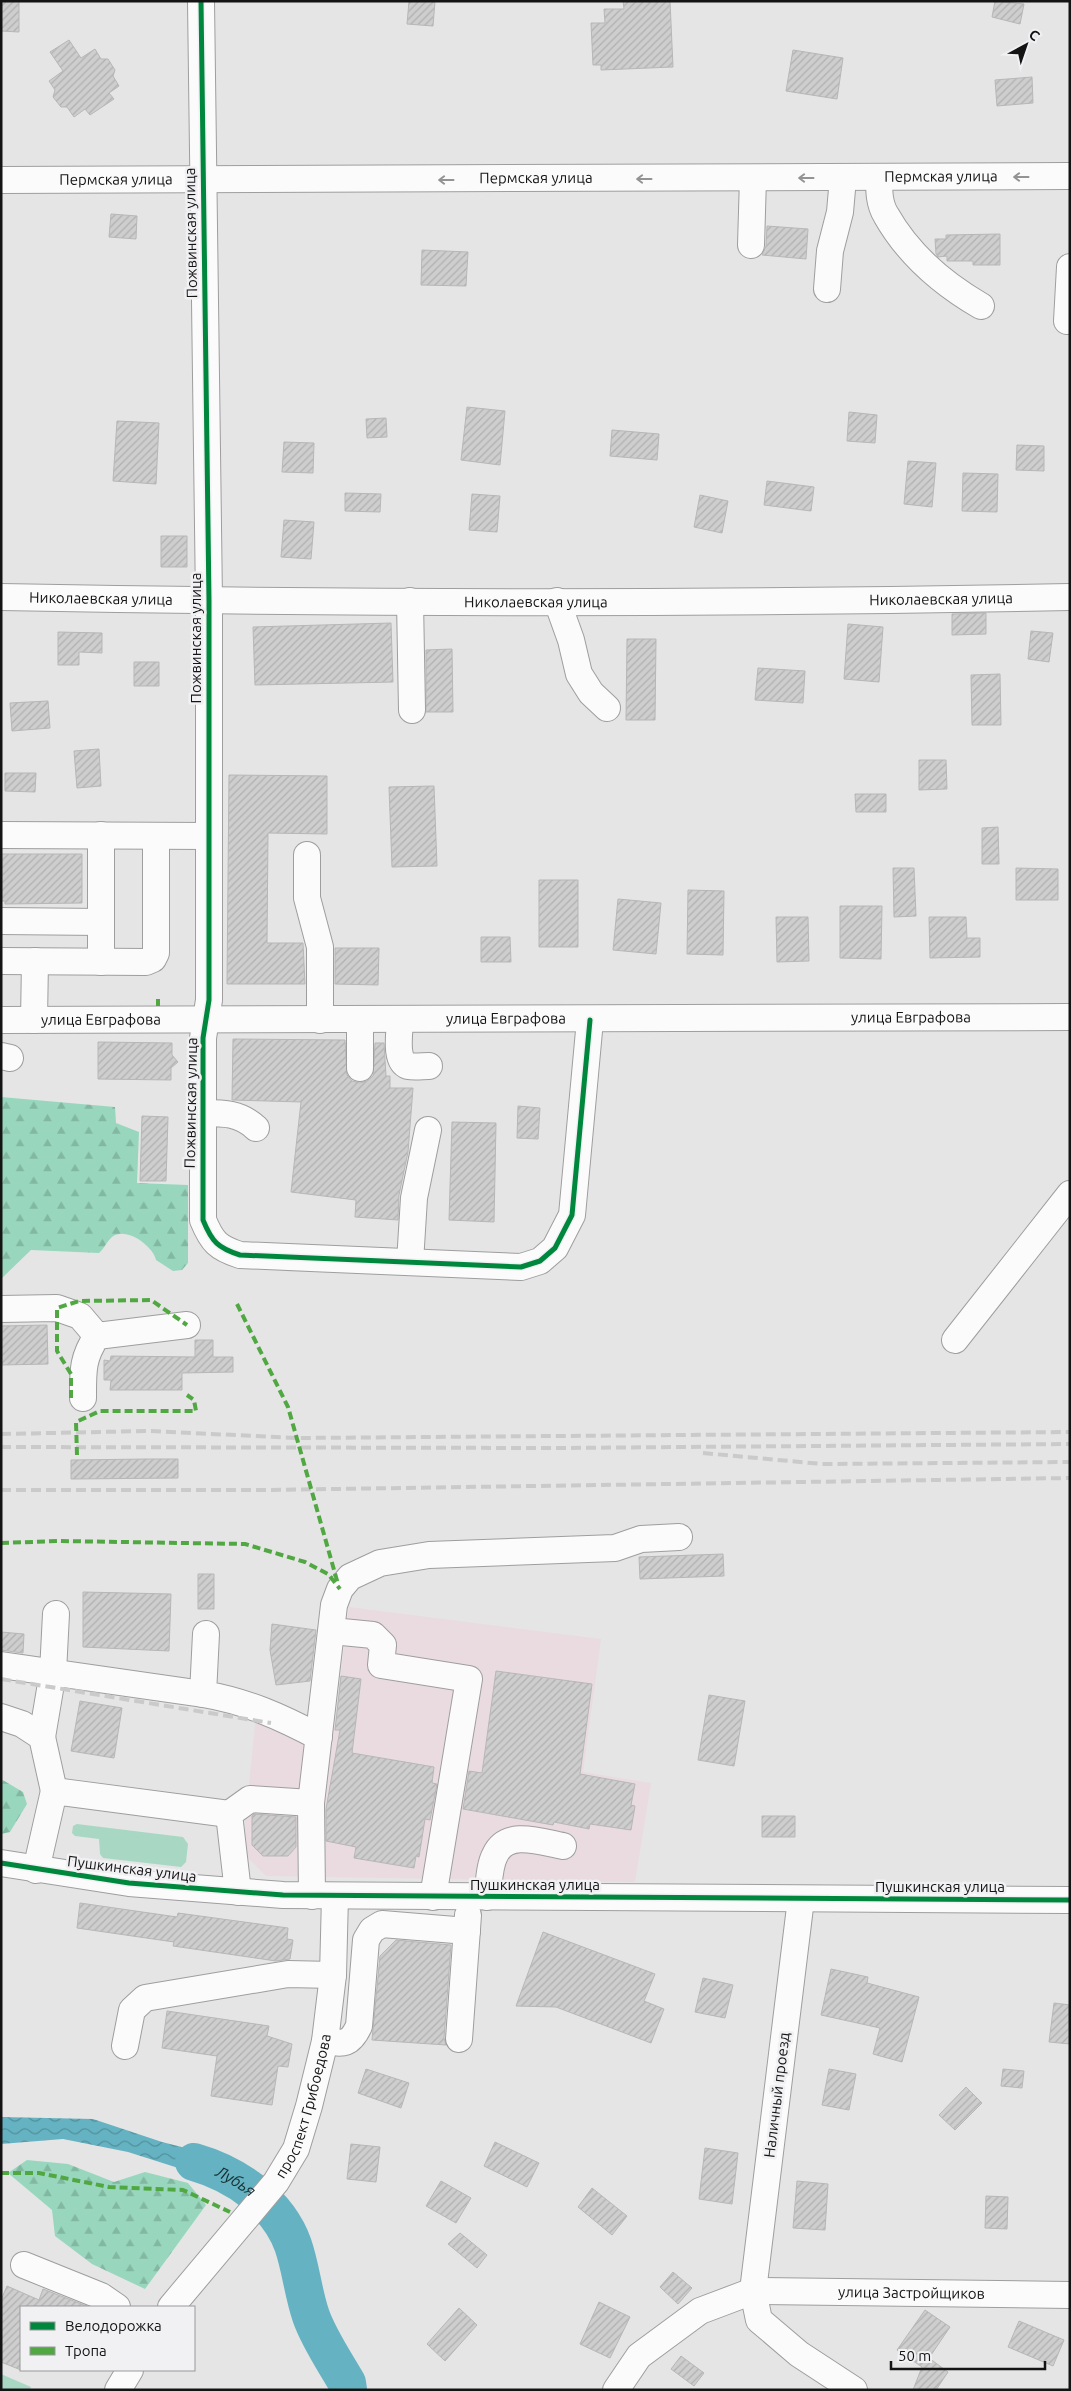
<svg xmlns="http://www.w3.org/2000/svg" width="1071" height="2391" viewBox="0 0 1071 2391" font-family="Ubuntu,sans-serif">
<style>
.commercial{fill:#e9dbdf}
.grass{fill:#a8d8c3}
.forest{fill:url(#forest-firs)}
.water{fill:url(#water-waves)}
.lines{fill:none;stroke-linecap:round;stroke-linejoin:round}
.river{stroke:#65b3c2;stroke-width:38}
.building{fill:url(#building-hatch);stroke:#b7b7b8}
.minor-casing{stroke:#9e9e9f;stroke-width:28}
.minor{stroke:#fbfbfb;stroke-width:26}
.rail{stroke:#cacaca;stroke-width:4;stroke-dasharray:10 5;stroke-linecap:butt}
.quiet{stroke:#51a842;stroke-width:4;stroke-dasharray:8 4;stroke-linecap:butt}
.cycleway-casing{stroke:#f1f1f4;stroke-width:8}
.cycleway{stroke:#00873e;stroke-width:5}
.oneway{stroke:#939394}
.labels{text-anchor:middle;stroke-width:5;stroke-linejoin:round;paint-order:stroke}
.street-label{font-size:15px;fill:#141415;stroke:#f1f1f4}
.water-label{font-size:16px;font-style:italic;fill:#162e33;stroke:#f1f1f4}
</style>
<defs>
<pattern id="forest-firs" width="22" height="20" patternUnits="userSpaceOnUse" patternTransform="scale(1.25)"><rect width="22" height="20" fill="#98d7be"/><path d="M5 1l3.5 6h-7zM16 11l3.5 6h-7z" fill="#82b8a2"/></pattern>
<pattern id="water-waves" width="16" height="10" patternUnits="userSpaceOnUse" patternTransform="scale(1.25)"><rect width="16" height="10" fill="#65b3c2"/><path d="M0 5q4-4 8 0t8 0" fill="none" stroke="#52909c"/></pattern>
<pattern id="building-hatch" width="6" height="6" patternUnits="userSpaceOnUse" patternTransform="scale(1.25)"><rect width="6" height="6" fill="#cececf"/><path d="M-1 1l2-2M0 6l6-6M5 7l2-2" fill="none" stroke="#b0b0b1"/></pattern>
</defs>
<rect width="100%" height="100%" fill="#e5e5e6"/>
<path class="commercial" d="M349,1607L601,1639L583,1772L651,1783L635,1882L266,1876L242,1852L256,1716L334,1729Z"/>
<path class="grass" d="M77,1824L183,1837L188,1844L186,1862L181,1867L103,1858L100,1854L99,1839L75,1836L72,1833L73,1826Z
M1,2374L31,2387L30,2390H1Z"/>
<path class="forest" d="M1,1097L115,1107L116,1123L139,1132L137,1183L188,1185V1263L182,1270L173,1271L156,1260C153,1246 126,1226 112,1237C107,1241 104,1249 99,1253L31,1250L1,1279Z
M1,1779L23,1792L27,1804L10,1832L1,1834Z
M27,2160L68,2164L114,2182L145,2172L188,2183L206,2205L145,2289L92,2264L55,2236L52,2210L8,2173Z"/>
<path class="water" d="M1,2117L93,2119L162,2142L221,2157L252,2170L231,2196L194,2173L128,2152L63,2139L1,2144Z"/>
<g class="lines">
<path class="river" id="s1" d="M194,2162C236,2174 278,2203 293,2245C301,2268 303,2293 311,2316C319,2339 335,2362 347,2383L348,2390"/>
</g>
<path class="building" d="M1,1H19V32L1,31Z
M409,1H435L433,26L407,24Z
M623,1H670L673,67L601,70V65H593L591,23H605L604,9H624Z
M995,1L1024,4L1020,24L992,17Z
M69,40L81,58L95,49L101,59H108L115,70L113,76L119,86L109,93L114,99L90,115L85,109L74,117L67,107H61L53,97L55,90L49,81L63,71L50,52Z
M793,50L843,58L837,99L786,91Z
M1032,77L1033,103L997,106L995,80Z
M111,214L137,216L136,239L109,237Z
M767,226L808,229L806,259L762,255L766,246Z
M1000,234V265H973V261H947V256L938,257L936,254L935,239H946V235Z
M422,250L468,252L466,286L421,285Z
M467,407L505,411L500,465L461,460Z
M849,412L877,415L875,443L847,441Z
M386,418L387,437L367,438L366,419Z
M117,421L159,423L156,484L113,481Z
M612,430L659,434L657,460L610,456Z
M284,442L314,443L313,473L282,472Z
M1017,445L1044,446V471L1016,470Z
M908,461L936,463L932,507L904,504Z
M963,473L998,474L997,512L962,511Z
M767,481L814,487L811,511L764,505Z
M345,493L381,494L380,512L345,511Z
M472,494L500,496L497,532L469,530Z
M700,495L728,501L722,533L694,527Z
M284,520L314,522L311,559L281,557Z
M161,536H187V567H161Z
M986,613V634L952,635V614Z
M391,623L393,682L255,685L253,627Z
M848,624L883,627L879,682L844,679Z
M1031,631L1053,633L1049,662L1028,659Z
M58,632L102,633V653L79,652V665H58Z
M627,639H656L655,720H626Z
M452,649L453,712H426V650Z
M134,662H159V686H134Z
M758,668L805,671L803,703L755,700Z
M1000,674L1001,725H972L971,675Z
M48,701L50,728L12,731L10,703Z
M99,749L101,786L77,788L74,751Z
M919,760H946L947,789L919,790Z
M5,773H36L35,792L5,791Z
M229,775L327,776V834L268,833L267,943H303L305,984H227Z
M434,786L437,866L392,867L389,787Z
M855,794H886V812H856Z
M998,827L999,864H982V828Z
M1,854H82V903L5,904V901H1Z
M893,868H914L916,916L894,917Z
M1016,868L1058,869V900H1016Z
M539,880H578V947H539Z
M688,890L724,891L723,955L687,954Z
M618,899L661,903L656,954L613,950Z
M840,906H882L881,959L840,958Z
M776,917H808L809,961L777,962Z
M929,917H966L967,938H980V957L930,958Z
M481,937H510L511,962H481Z
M335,948H379L378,985L335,984Z
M233,1039L345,1040L347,1075L352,1081L360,1083L367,1081L373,1076L375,1043H384L386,1076H390V1088H413L408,1152L399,1195L398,1220L355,1217L356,1200L291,1192L301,1102L232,1100Z
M98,1042L172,1043V1055L178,1062L171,1068V1080L98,1079Z
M518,1106L540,1108L538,1139L517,1138Z
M142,1116L168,1117L166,1181H140Z
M452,1122L496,1123L494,1222L449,1220Z
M47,1325L48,1364L1,1365V1326Z
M195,1340H213V1357H233V1372L182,1373V1390H110L111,1380H104V1360L110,1361L111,1356L195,1357Z
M148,1459H178V1478L71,1479V1460Z
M723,1554L724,1576L640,1579L639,1557Z
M198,1574H214V1609H198Z
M83,1592L171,1594L169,1651L83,1647Z
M272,1624L316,1630L310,1681L276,1685L270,1650Z
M1,1632L24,1634L23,1653L1,1650Z
M496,1671L592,1684L580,1774L635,1784L631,1805L635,1806L631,1830L590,1824L589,1829L554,1822L553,1825L463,1809L469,1771L482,1773Z
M341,1676L361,1679L352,1753L434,1767L432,1783L437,1784L430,1820L425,1819L419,1857L416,1856L414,1868L354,1858L356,1847L326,1841V1809L340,1730H335Z
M709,1695L745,1701L734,1766L698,1760Z
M80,1701L122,1708L114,1758L71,1751Z
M254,1814L296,1817V1847L288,1856H263L252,1845V1816Z
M762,1816H795V1837H762Z
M80,1903L177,1917L178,1913L288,1928L287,1939L293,1940L290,1959L276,1961L173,1946L174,1942L77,1928Z
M543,1932L655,1974L644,2001L664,2009L651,2043L556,2007L516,2006Z
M396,1940L451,1945L444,2038L446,2045L372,2040L380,1956Z
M831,1969L868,1977L867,1983L919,1997L902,2062L873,2054L880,2028L821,2015Z
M703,1978L733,1985L725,2018L695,2012Z
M1054,2003L1070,2005V2044L1049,2042Z
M167,2011L269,2026L267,2036L292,2044L288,2067L278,2066L272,2105L211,2096L217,2056L162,2048Z
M366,2069L409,2083L401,2108L358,2093Z
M829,2069L856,2074L849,2110L822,2105Z
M1003,2069L1024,2071L1022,2088L1001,2086Z
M966,2087L982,2103L955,2130L939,2115Z
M495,2142L539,2163L527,2187L484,2166Z
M351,2144L380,2147L376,2182L347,2179Z
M705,2148L738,2153L732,2204L699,2199Z
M441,2181L471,2198L456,2223L426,2206Z
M797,2181L828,2184L825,2230L793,2228Z
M592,2188L627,2216L612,2235L578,2207Z
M986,2196L1008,2197L1007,2229L985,2228Z
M460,2233L487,2255L477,2268L448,2244Z
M673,2272L692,2288L678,2304L660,2287Z
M7,2286L39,2300L43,2289L89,2307H21V2370L1,2362V2300Z
M599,2302L630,2317L610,2358L580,2344Z
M459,2308L477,2325L445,2361L427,2344Z
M925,2310L950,2327L929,2358L948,2372L936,2390H913L922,2367L897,2350Z
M1019,2321L1064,2340L1053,2366L1008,2347Z
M681,2356L704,2373L694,2386L671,2369Z"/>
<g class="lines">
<defs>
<g id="minor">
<path d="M201,1L209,601V1000L203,1038V1220C212,1242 218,1248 240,1255L521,1267L540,1261L555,1248L572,1215L590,1020"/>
<path d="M879,177C879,190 879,204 886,215C908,254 943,284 981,306"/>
<path id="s2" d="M1,180L1070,176"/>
<path d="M751,245L753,178"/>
<path d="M827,289L830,251L840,212L843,178"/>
<path d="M1067,321L1070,267"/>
<path id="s3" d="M1,597C357,604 714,604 1070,597"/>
<path d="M410,601L412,710"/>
<path d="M557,601L571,640L579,674L591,693L607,708"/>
<path d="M1,835L209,836"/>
<path d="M307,855V898L320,947V1020"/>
<path d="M1,921L101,922"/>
<path d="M1,961L146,962L153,959L156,953V836"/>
<path d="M101,962V835"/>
<path d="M400,1019C400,1031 394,1061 408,1066C414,1067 423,1066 429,1066"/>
<path id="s4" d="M1,1020L1070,1017"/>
<path d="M34,1020L35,961"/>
<path d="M360,1020V1068"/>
<path d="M1,1056L10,1058"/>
<path d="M203,1113C224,1113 240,1113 256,1128"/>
<path d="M410,1262L414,1198L428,1130"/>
<path d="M1,1309L57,1308L80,1316L97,1336"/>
<path d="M955,1340L1070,1194"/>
<path d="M83,1398C83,1372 82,1358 97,1336L187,1325"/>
<path d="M332,1631L373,1635L383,1645L381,1665L469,1679L433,1897"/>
<path d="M206,1634L203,1694C246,1701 281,1717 319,1737"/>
<path d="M1,1665L203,1694"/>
<path d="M1,1717L22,1724L42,1737L54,1791"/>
<path d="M42,1737L53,1672L56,1614"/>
<path d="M1,1863L129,1883L283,1895L1070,1900"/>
<path d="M36,1870L54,1791L229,1814"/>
<path d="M238,1892L229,1814L250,1799L311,1803"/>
<path d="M312,1896L311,1803L334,1605L340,1589L350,1577L380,1563L429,1555L615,1548L641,1539L679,1537"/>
<path d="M487,1897C489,1885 489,1866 495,1855C507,1829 541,1842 563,1846"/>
<path d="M801,1899L753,2291L759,2320L799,2354L854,2390"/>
<path d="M459,2039L468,1915"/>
<path d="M325,2041C344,2044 350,2045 359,2026L366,1940L372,1930L382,1924L467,1931"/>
<path d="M125,2046L132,2010L145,1998L288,1974L333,1975"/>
<path d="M24,2265L101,2296L117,2307"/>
<path id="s5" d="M171,2307L276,2182L296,2149L309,2106L325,2041L333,1975L335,1896"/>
<path d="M118,2390L130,2370"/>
<path id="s6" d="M616,2390L639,2356L700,2311L753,2291L1070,2295"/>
</g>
</defs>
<use href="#minor" class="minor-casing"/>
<use href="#minor" class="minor"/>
<path class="rail" d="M1,1434L149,1431L298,1438L1070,1432
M1,1447L556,1448L1070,1444
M703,1453L822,1464L1070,1462
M1,1490H266L1070,1478
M1,1679L271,1723"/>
<path class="quiet" d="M158,999V1006
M237,1304L288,1407L338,1584
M71,1398V1374L57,1351V1308L79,1301L151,1300L187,1325
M77,1455L76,1422L100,1411H196L194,1400L187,1395
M1,1543L60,1541L245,1544L305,1562L328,1574L340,1589
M1,2173H39L109,2187L183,2190L230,2212"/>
<defs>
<path id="cycleway" d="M201,1L209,601V1000L203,1038V1220C212,1242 218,1248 240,1255L521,1267L540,1261L555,1248L572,1215L590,1020
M1,1863L129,1883L283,1895L1070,1900"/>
</defs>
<use href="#cycleway" class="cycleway-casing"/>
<use href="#cycleway" class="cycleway"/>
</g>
<defs><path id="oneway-shaft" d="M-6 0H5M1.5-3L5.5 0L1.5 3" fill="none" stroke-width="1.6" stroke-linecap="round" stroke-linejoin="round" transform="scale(1.25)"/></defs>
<g class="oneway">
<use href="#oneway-shaft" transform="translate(1021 177) rotate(180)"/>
<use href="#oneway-shaft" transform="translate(806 178) rotate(180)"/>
<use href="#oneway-shaft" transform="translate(644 179) rotate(180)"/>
<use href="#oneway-shaft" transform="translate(446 180) rotate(180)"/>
</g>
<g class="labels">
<g class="street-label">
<text dy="5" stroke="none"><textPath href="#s2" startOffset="940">Пермская улица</textPath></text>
<text dy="5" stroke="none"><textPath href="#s2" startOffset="535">Пермская улица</textPath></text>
<text dy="5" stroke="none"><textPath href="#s2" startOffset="115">Пермская улица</textPath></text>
<text transform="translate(191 233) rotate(-91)" y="5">Пожвинская улица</text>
<text dy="5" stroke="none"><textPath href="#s3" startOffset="100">Николаевская улица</textPath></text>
<text dy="5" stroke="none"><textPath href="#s3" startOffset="940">Николаевская улица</textPath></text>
<text dy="5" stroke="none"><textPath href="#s3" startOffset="535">Николаевская улица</textPath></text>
<text transform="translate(196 638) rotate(-90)" y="5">Пожвинская улица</text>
<text dy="5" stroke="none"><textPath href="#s4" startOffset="910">улица Евграфова</textPath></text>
<text dy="5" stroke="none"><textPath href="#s4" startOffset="100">улица Евграфова</textPath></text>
<text dy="5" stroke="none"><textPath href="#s4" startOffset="505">улица Евграфова</textPath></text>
<text transform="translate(191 1103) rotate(-89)" y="5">Пожвинская улица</text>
<text transform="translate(132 1869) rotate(7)" y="5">Пушкинская улица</text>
<text x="535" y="1890">Пушкинская улица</text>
<text x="940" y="1892">Пушкинская улица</text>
<text transform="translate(777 2095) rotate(-83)" y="5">Наличный проезд</text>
<text dy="5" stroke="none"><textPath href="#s5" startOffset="245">проспект Грибоедова</textPath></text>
<text dy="5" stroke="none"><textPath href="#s6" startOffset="332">улица Застройщиков</textPath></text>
</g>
<g class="water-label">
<text dy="6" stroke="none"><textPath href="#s1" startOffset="46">Лубья</textPath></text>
</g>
</g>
<rect width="1071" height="2391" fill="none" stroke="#141415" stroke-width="5"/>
<rect x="20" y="2306" width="175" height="65" fill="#f1f1f4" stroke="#99999b"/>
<rect x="30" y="2322" width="25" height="8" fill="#00873e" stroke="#99999b"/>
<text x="65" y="2331" font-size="15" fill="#141415">Велодорожка</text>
<rect x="30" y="2347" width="25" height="8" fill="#51a842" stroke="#99999b"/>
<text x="65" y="2356" font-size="15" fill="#141415">Тропа</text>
<g transform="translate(1026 45) rotate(40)" stroke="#f1f1f4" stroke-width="4" paint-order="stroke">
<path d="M0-4L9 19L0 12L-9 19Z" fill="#141415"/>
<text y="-8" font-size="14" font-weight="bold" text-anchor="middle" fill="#141415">С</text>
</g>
<path d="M891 2361v8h154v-8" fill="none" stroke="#141415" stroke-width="2.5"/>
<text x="898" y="2361" font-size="15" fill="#141415" stroke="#f1f1f4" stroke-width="4" paint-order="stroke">50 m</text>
</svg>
